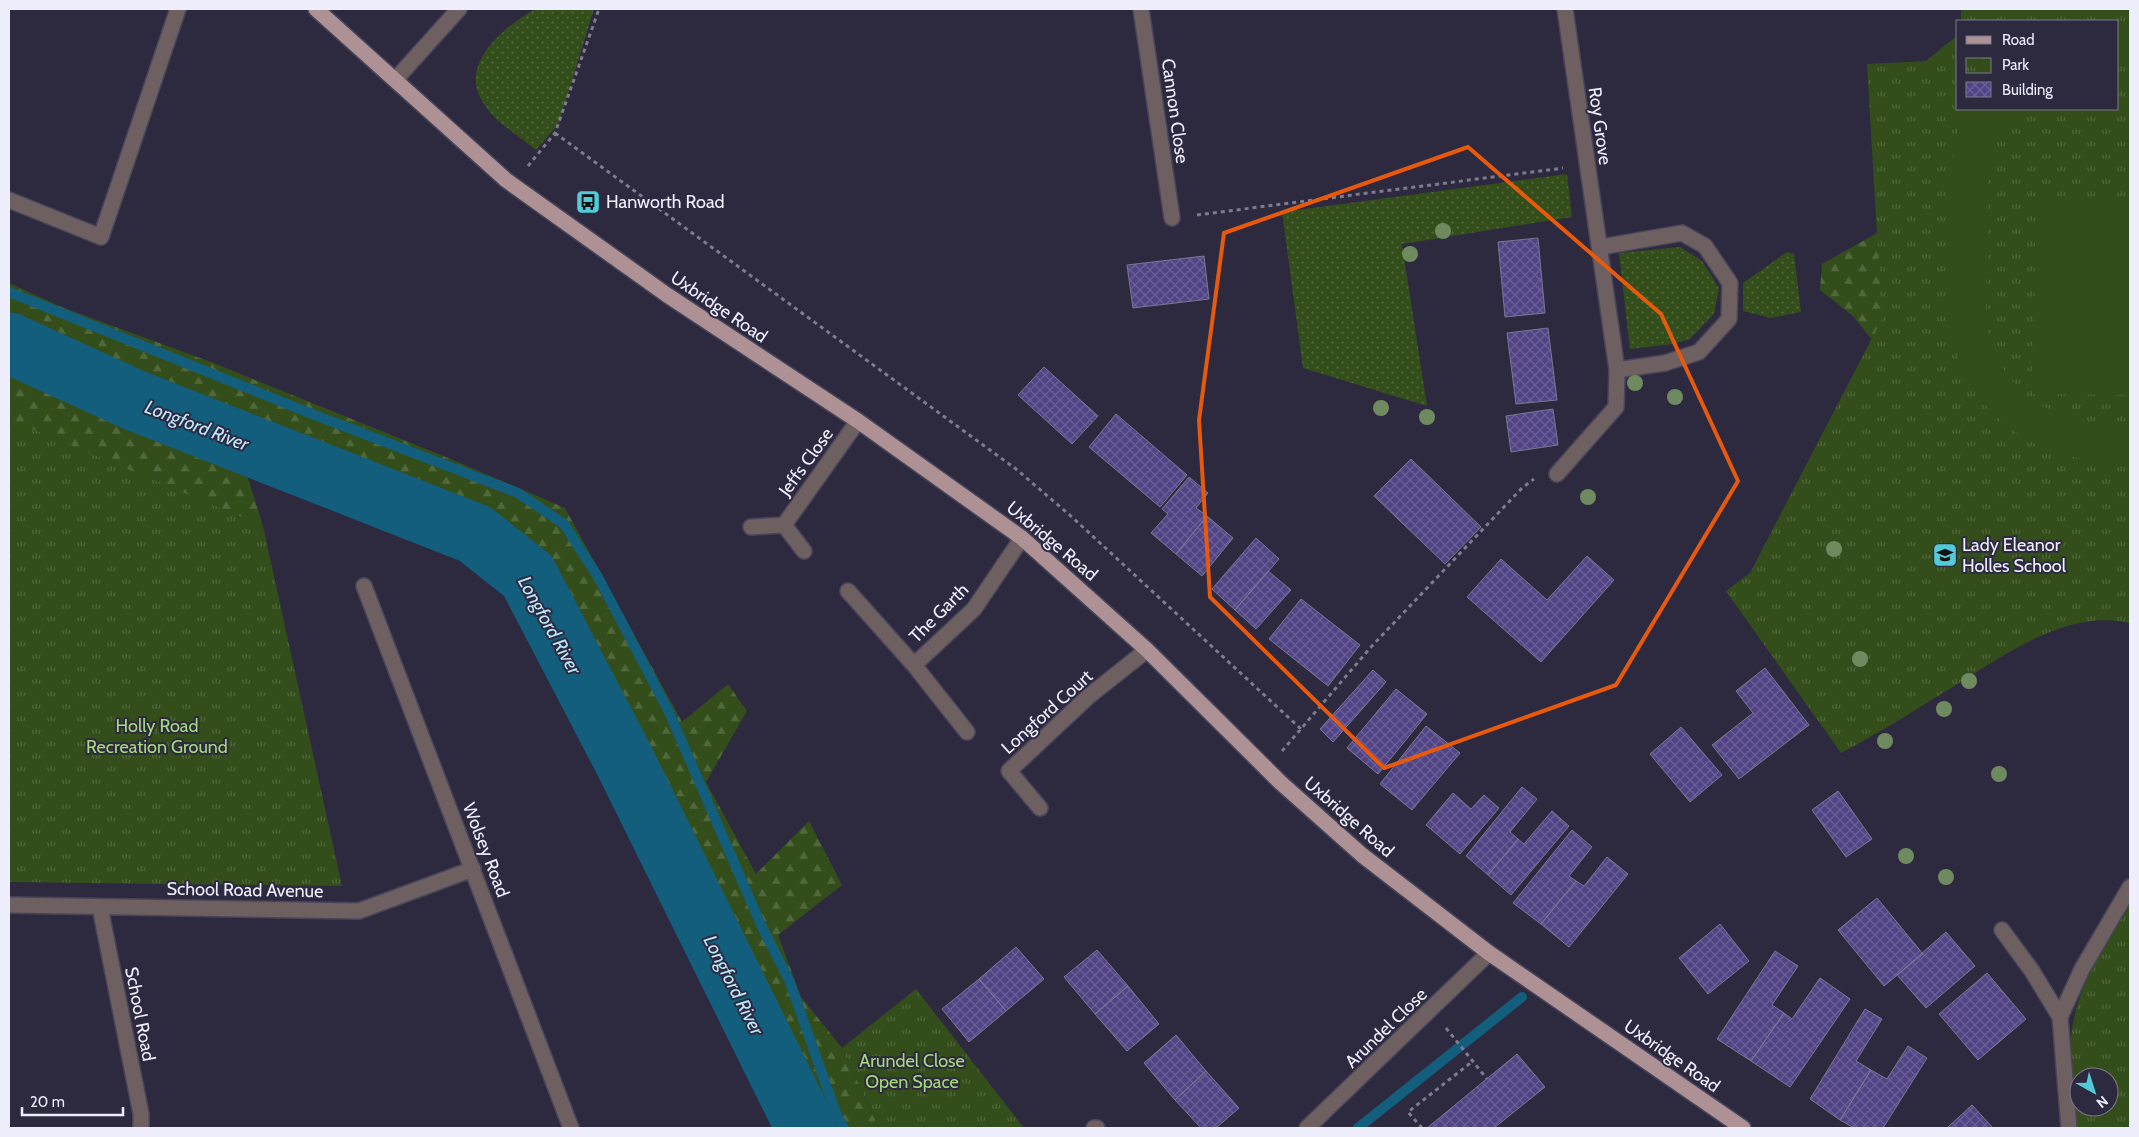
<svg xmlns="http://www.w3.org/2000/svg" width="2139" height="1137" viewBox="0 0 2139 1137" font-family="Cabin,sans-serif">
<style>
.grass{fill:url(#grass-dots)}
.forest{fill:url(#forest-firs)}
.park{fill:url(#park-tufts);fill-rule:evenodd}
.pitch{fill:#334e1a}
.lines{fill:none;stroke-linecap:round;stroke-linejoin:round}
.stream{stroke:#125e7c;stroke-width:10}
.river{stroke:#125e7c;stroke-width:61}
.building{fill:url(#building-cross-hatch);stroke:#797791}
.minor-casing{stroke:#48455a;stroke-width:18}
.major-casing{stroke:#48455a;stroke-width:18}
.path{stroke:#7e7b8e;stroke-width:3;stroke-dasharray:4 4;stroke-linecap:butt}
.minor{stroke:#6e6061;stroke-width:15}
.major{stroke:#ad9194;stroke-width:15}
.tree{fill:#708a60}
.marked{fill:none;stroke:#e8590c;stroke-width:4;stroke-linejoin:round}
.labels{text-anchor:middle;stroke-width:4;stroke-linejoin:round;paint-order:stroke}
.street-label{font-size:18px;fill:#efeefd;stroke:#2d2a40}
.poi-label{font-size:18px;fill:#efeefd;stroke:#2d2a40;text-anchor:start}
.park-label{font-size:18px;fill:#a6d97b;stroke:#2d2a40}
.water-label{font-size:19px;font-style:italic;fill:#bce7fd;stroke:#2d2a40}
</style>
<defs>
<pattern id="grass-dots" width="8" height="8" patternUnits="userSpaceOnUse" patternTransform="scale(1.25)"><rect width="8" height="8" fill="#334e1a"/><path d="M2 2h.1M6 6h.1" fill="none" stroke="#51683c" stroke-width="1.8" stroke-linecap="round"/></pattern>
<pattern id="forest-firs" width="22" height="20" patternUnits="userSpaceOnUse" patternTransform="scale(1.25)"><rect width="22" height="20" fill="#334e1a"/><path d="M5 1l3.5 6h-7zM16 11l3.5 6h-7z" fill="#51683c"/></pattern>
<pattern id="park-tufts" width="24" height="20" patternUnits="userSpaceOnUse" patternTransform="scale(1.25)"><rect width="24" height="20" fill="#334e1a"/><path d="M3 7l-1-3M5 7V3M7 7l1-3M15 17l-1-3M17 17v-4M19 17l1-3" fill="none" stroke="#51683c"/></pattern>
<pattern id="building-cross-hatch" width="8" height="8" patternUnits="userSpaceOnUse" patternTransform="scale(1.25)"><rect width="8" height="8" fill="#504485"/><path d="M0 0l8 8M0 8l8-8" fill="none" stroke="#6a5f97"/></pattern>
</defs>
<rect width="100%" height="100%" fill="#2d2a40"/>
<path class="grass" d="M535,9H594L559,123L536,150C519,136 493,121 482,101C459,62 506,26 535,9Z
M1567,174L1572,217L1402,244L1427,406L1303,368L1282,212Z
M1680,247L1702,261L1719,288L1714,314L1690,339L1673,344L1630,349L1619,253Z
M1787,252L1794,254L1801,312L1771,318L1743,311V283Z"/>
<path class="forest" d="M1895,223L1884,355L1854,317L1820,290L1822,264Z
M9,283L64,308L211,362L453,460L565,508L682,722L728,684L747,711L706,782L756,874L809,821L842,885L778,935L801,997L842,1048L879,1128H816L809,1111L770,1075L761,1004L596,679L560,657L565,620L507,531L233,430L263,526L190,509L9,425Z"/>
<path class="park" d="M1961,9H2130V623C2069,609 2008,652 1959,683C1920,707 1881,732 1841,753L1726,591L1750,573L1882,319L1867,64L1926,61L1958,35V109H2118V21H1961Z
M9,419L263,526L342,886L9,882Z
M2130,901V1128H2076C2074,1098 2069,1067 2071,1037C2076,987 2105,943 2130,901ZM2079,1077H2109V1107H2079Z
M916,989L1024,1128H879L842,1048Z"/>
<path class="pitch" d="M2118,24L2130,25V62L2118,60Z
M1968,109H2013C2009,115 2004,121 2000,128C1984,157 1988,207 1988,240C1988,267 1984,297 1987,324C1994,390 2068,436 2130,423V459C2041,469 1965,416 1950,326C1948,316 1949,305 1950,295C1950,273 1950,250 1951,227C1951,188 1947,143 1968,109Z
M2036,202L2130,203V395L2033,394Z"/>
<g class="lines">
<path class="stream" d="M9,292L307,412L518,493L564,524L598,577L669,712L762,927L789,980L836,1113L844,1128
M1358,1128L1522,997"/>
<path class="river" d="M9,343L134,400L475,534L528,576L624,760L806,1128"/>
</g>
<path class="building" d="M1538,238L1545,313L1505,317L1498,242Z
M1204,256L1209,299L1133,308L1127,265Z
M1548,328L1557,400L1516,404L1507,333Z
M1044,367L1098,416L1072,444L1018,395Z
M1553,409L1558,445L1511,452L1506,416Z
M1116,414L1187,475L1160,507L1089,447Z
M1411,459L1481,527L1445,564L1374,496Z
M1189,477L1208,493L1196,508L1207,516L1176,554L1151,533L1168,514L1162,509Z
M1207,516L1233,538L1202,576L1176,554Z
M1256,538L1279,559L1235,610L1212,589Z
M1587,556L1614,580L1541,662L1467,597L1501,559L1547,600Z
M1268,571L1291,590L1256,629L1235,610Z
M1301,599L1360,645L1328,686L1269,639Z
M1765,668L1809,725L1739,779L1712,745L1753,713L1736,691Z
M1373,670L1386,682L1333,742L1320,729Z
M1396,689L1427,714L1378,774L1347,748Z
M1426,726L1460,753L1412,810L1380,784Z
M1681,727L1722,775L1690,802L1650,754Z
M1522,787L1537,799L1510,832L1518,839L1488,875L1466,856Z
M1838,791L1872,839L1846,857L1812,810Z
M1453,793L1471,809L1484,795L1499,808L1460,854L1426,825Z
M1552,811L1569,826L1511,895L1488,875L1518,839L1524,844Z
M1572,830L1592,847L1569,876L1576,881L1541,924L1513,903Z
M1607,857L1628,874L1569,947L1541,924L1576,881L1584,886Z
M1877,898L1923,954L1884,986L1838,930Z
M1720,924L1749,961L1708,994L1679,958Z
M1946,932L1975,966L1926,1008L1897,975Z
M1016,947L1044,979L1006,1011L979,979Z
M1097,950L1128,986L1095,1014L1064,977Z
M1775,951L1798,966L1772,1005L1784,1013L1751,1061L1717,1039Z
M1987,973L2026,1019L1978,1060L1939,1014Z
M1820,978L1850,999L1790,1087L1751,1061L1784,1013L1792,1019Z
M979,979L1006,1011L969,1042L942,1009Z
M1128,986L1159,1024L1127,1051L1095,1014Z
M1865,1009L1882,1019L1856,1061L1871,1070L1840,1120L1810,1099Z
M1176,1035L1206,1071L1175,1100L1144,1063Z
M1908,1046L1927,1058L1883,1128H1854L1840,1120L1871,1070L1887,1079Z
M1517,1054L1545,1087L1494,1128H1427Z
M1206,1071L1239,1108L1216,1128H1201L1175,1100Z
M1972,1105L1993,1128H1947Z"/>
<g class="lines">
<defs>
<path id="minor" d="M1141,9L1172,218
M395,80L459,9
M9,200L101,237L178,9
M1601,247L1682,233L1705,246L1730,283L1729,319L1699,352L1665,363L1617,370
M1557,474L1616,407L1617,370L1565,9
M784,525L804,551
M751,527L784,525L858,421
M364,586L571,1128
M848,591L914,665L967,732
M914,665L974,609L1022,538
M1040,808L1009,771L1089,696L1147,650
M9,905L359,911L473,869
M100,907L141,1114V1128
M2002,930L2032,971L2060,1017
M1094,1128H1097
M1307,1128L1489,953
M2069,1128L2060,1017L2082,969L2130,887"/>
<path id="major" d="M316,9L506,180L667,295L858,421L1022,538L1147,650L1281,783L1362,855L1489,953L1743,1128"/>
</defs>
<use href="#minor" class="minor-casing"/>
<use href="#major" class="major-casing"/>
<path class="path" d="M555,133L1016,469L1072,517L1301,729
M528,166L555,133L599,9
M1197,215L1563,168
M1282,751L1371,647L1522,488L1534,479
M1446,1028L1487,1079
M1422,1128L1408,1112L1473,1061"/>
<use href="#minor" class="minor"/>
<use href="#major" class="major"/>
</g>
<g class="tree">
<circle cx="1443" cy="231" r="8"/>
<circle cx="1410" cy="254" r="8"/>
<circle cx="1635" cy="383" r="8"/>
<circle cx="1675" cy="397" r="8"/>
<circle cx="1381" cy="408" r="8"/>
<circle cx="1427" cy="417" r="8"/>
<circle cx="1588" cy="497" r="8"/>
<circle cx="1834" cy="549" r="8"/>
<circle cx="1860" cy="659" r="8"/>
<circle cx="1969" cy="681" r="8"/>
<circle cx="1944" cy="709" r="8"/>
<circle cx="1885" cy="741" r="8"/>
<circle cx="1999" cy="774" r="8"/>
<circle cx="1906" cy="856" r="8"/>
<circle cx="1946" cy="877" r="8"/>
</g>
<path class="marked" d="M1468,147L1661,314L1738,481L1616,685L1384,768L1210,597L1199,420L1224,233Z"/>
<defs>
<symbol id="bus-square" viewBox="-11 -11 22 22"><rect x="-9" y="-9" width="18" height="18" rx="4" fill="#52cbd9" stroke="#2d2a40"/><path d="M-5-6H5V4H4V6H2V4H-2V6H-4V4H-5ZM-3.5-4V0h7V-4ZM-3.5 1.2v1.5H-2V1.2ZM2 1.2v1.5H3.5V1.2Z" fill="#111"/></symbol>
<symbol id="school-square" viewBox="-11 -11 22 22"><rect x="-9" y="-9" width="18" height="18" rx="4" fill="#52cbd9" stroke="#2d2a40"/><path d="M0-5L7-2L0 1L-7-2ZM-4 1L0 2.5L4 1V4Q0 6-4 4Z" fill="#111"/></symbol>
</defs>
<g fill-rule="evenodd">
<use href="#bus-square" x="574" y="188" width="28" height="28"/>
<use href="#school-square" x="1931" y="541" width="28" height="28"/>
</g>
<g class="labels">
<g class="street-label">
<text transform="translate(1175 111) rotate(82)" y="6">Cannon Close</text>
<text transform="translate(1600 126) rotate(82)" y="6">Roy Grove</text>
<text transform="translate(719 307) rotate(34)" y="6">Uxbridge Road</text>
<text transform="translate(806 462) rotate(-54)" y="6">Jeffs Close</text>
<text transform="translate(1052 541) rotate(40)" y="6">Uxbridge Road</text>
<text transform="translate(939 613) rotate(-45)" y="6">The Garth</text>
<text transform="translate(1047 712) rotate(-42)" y="6">Longford Court</text>
<text transform="translate(1349 817) rotate(41)" y="6">Uxbridge Road</text>
<text transform="translate(486 850) rotate(69)" y="6">Wolsey Road</text>
<text transform="translate(245 890) rotate(1)" y="6">School Road Avenue</text>
<text transform="translate(140 1014) rotate(79)" y="6">School Road</text>
<text transform="translate(1386 1028) rotate(-44)" y="6">Arundel Close</text>
<text transform="translate(1672 1056) rotate(35)" y="6">Uxbridge Road</text>
</g>
<g class="poi-label">
<text x="606" y="208">Hanworth Road</text>
<text x="1962" y="551">Lady Eleanor<tspan x="1962" dy="21">Holles School</tspan></text>
</g>
<g class="park-label">
<text x="157" y="732">Holly Road<tspan x="157" dy="21">Recreation Ground</tspan></text>
<text x="912" y="1067">Arundel Close<tspan x="912" dy="21">Open Space</tspan></text>
</g>
<g class="water-label">
<text transform="translate(197 425) rotate(21)" y="7">Longford River</text>
<text transform="translate(550 625) rotate(61)" y="7">Longford River</text>
<text transform="translate(734 985) rotate(63)" y="7">Longford River</text>
</g>
</g>
<rect width="2139" height="1137" fill="none" stroke="#efeefd" stroke-width="20"/>
<rect x="1956" y="20" width="162" height="90" fill="#2d2a40" stroke="#7b788c"/>
<rect x="1966" y="36" width="25" height="8" fill="#ad9194" stroke="#7b788c"/>
<text x="2002" y="45" font-size="15" fill="#efeefd">Road</text>
<rect x="1966" y="58" width="25" height="15" fill="url(#park-tufts)" stroke="#7b788c"/>
<text x="2002" y="70" font-size="15" fill="#efeefd">Park</text>
<rect x="1966" y="82" width="25" height="15" fill="url(#building-cross-hatch)" stroke="#7b788c"/>
<text x="2002" y="95" font-size="15" fill="#efeefd">Building</text>
<g transform="translate(2094 1092) rotate(141)"><circle r="24" fill="#2d2a40" stroke="#7b788c"/>
<path d="M0-4L9 19L0 12L-9 19Z" fill="#52cbd9"/>
<text y="-8" font-size="14" font-weight="bold" text-anchor="middle" fill="#efeefd">N</text>
</g>
<path d="M22 1107v8h101v-8" fill="none" stroke="#efeefd" stroke-width="2.5"/>
<text x="30" y="1107" font-size="15" fill="#efeefd" stroke="#2d2a40" stroke-width="4" paint-order="stroke">20 m</text>
</svg>
